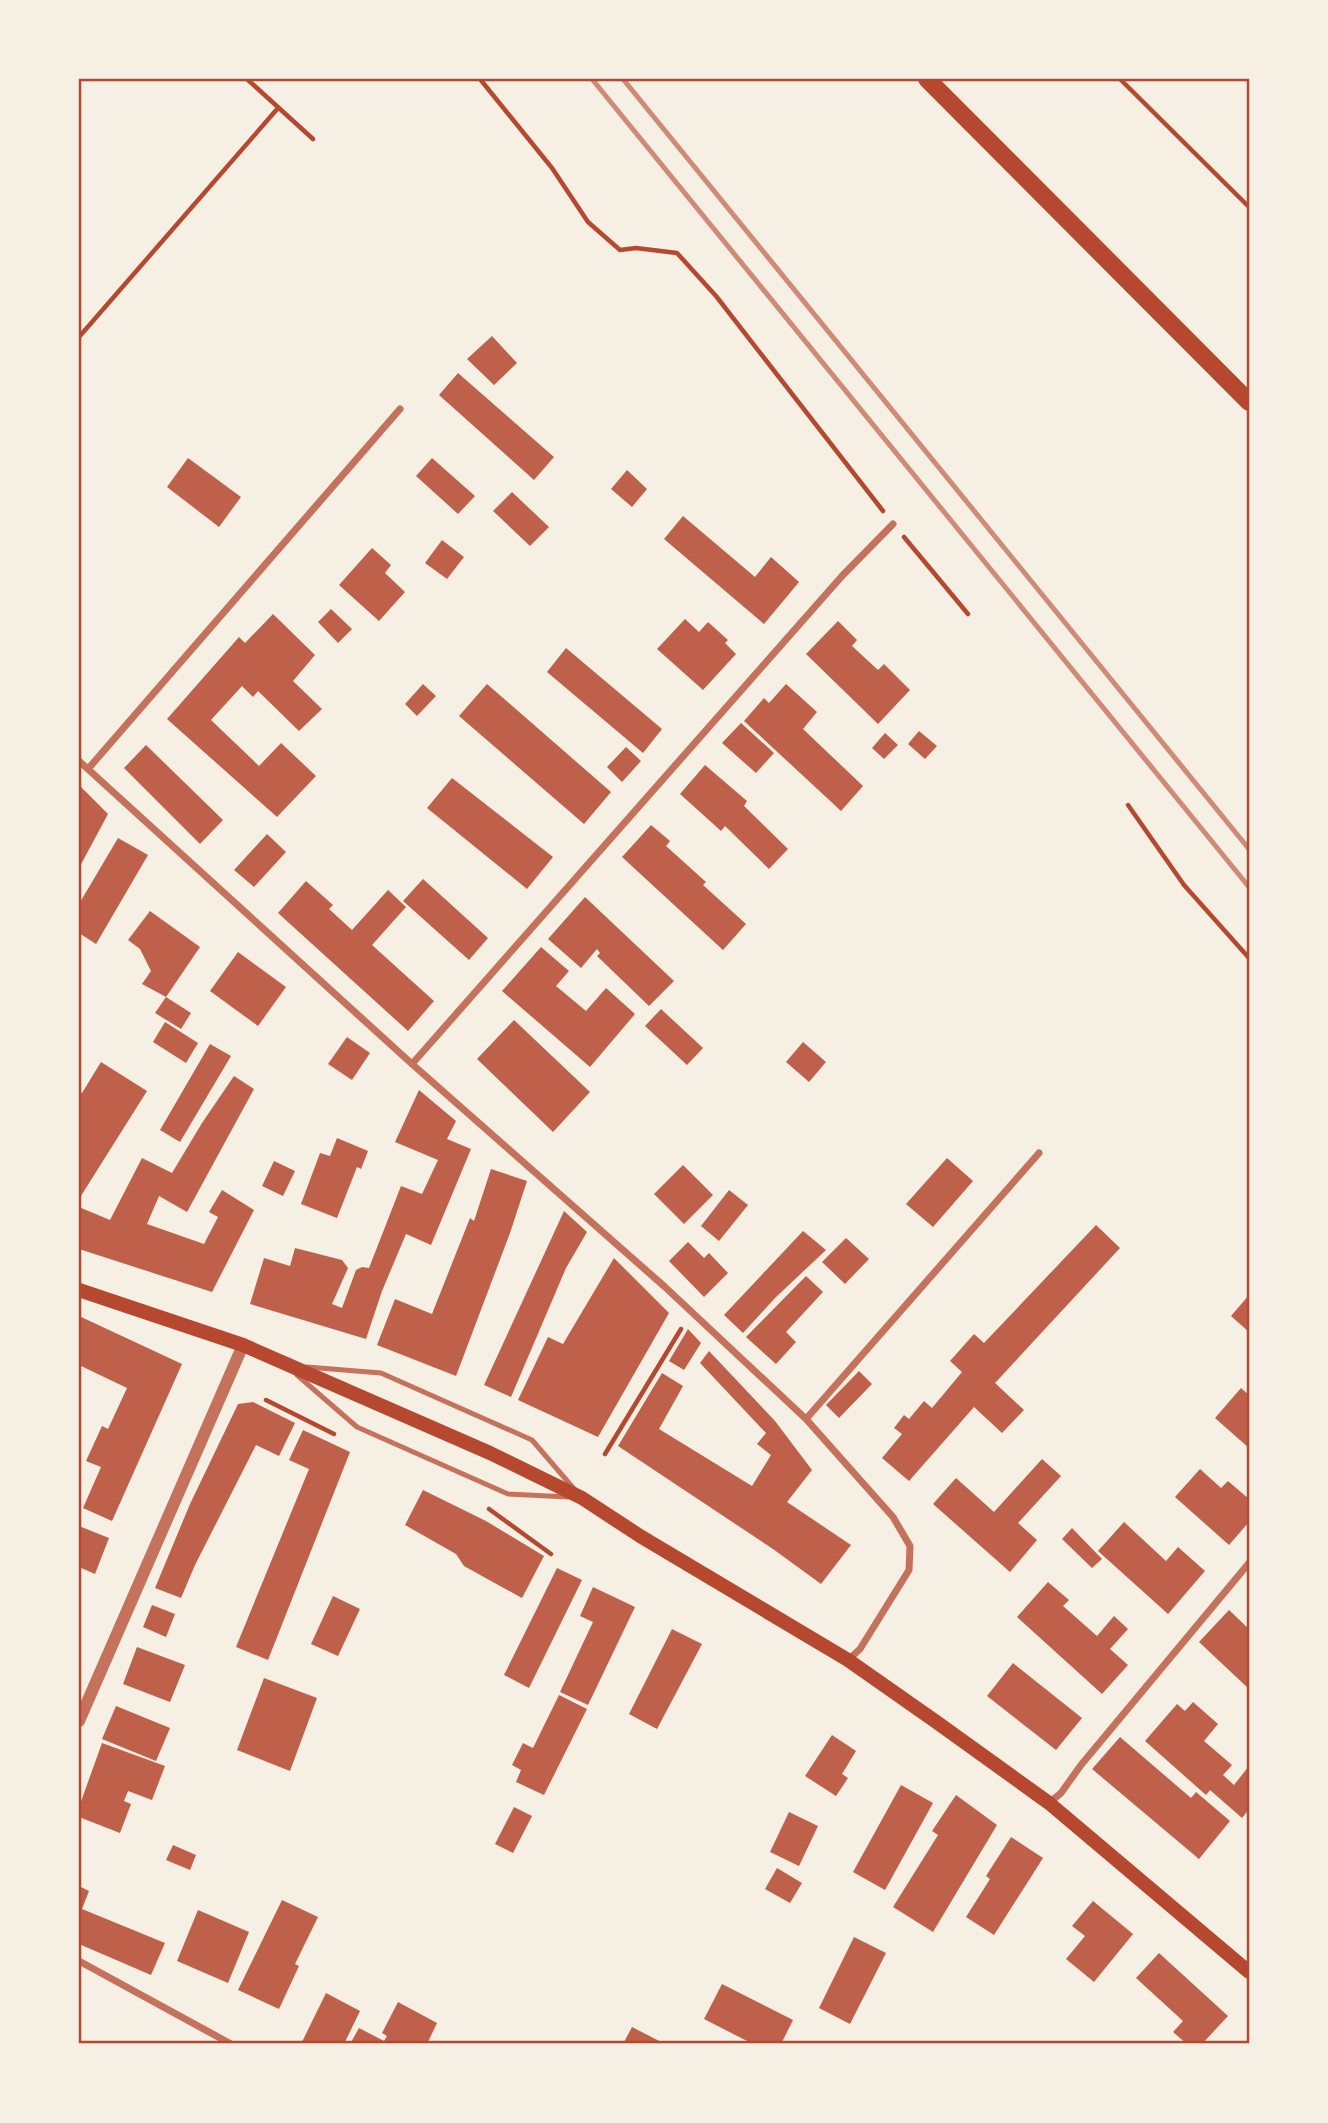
<svg xmlns="http://www.w3.org/2000/svg" width="1328" height="2123" viewBox="0 0 1328 2123" font-family="'IBM Plex Serif',serif">
<style>
.building{fill:#bf614a}
.lines{fill:none;stroke-linecap:round;stroke-linejoin:round}
.path{stroke:#b5482f;stroke-width:4.5}
.service{stroke:#c5725c;stroke-width:5}
.minor{stroke:#c5725c;stroke-width:7}
.tertiary{stroke:#c5725c;stroke-width:12}
.secondary{stroke:#b5482f;stroke-width:14}
.primary{stroke:#b5482f;stroke-width:18}
.rail{stroke:#cf8b77;stroke-width:5}
.neatline{fill:none;stroke:#b5482f;stroke-width:2.5}
</style>
<rect width="100%" height="100%" fill="#f6efe4"/>
<path class="building" d="M492,336L517,363L494,385L467,359Z
M458,373L554,457L534,480L439,395Z
M188,458L241,497L219,527L167,487Z
M432,458L475,496L458,514L416,476Z
M627,470L647,489L632,507L611,489Z
M512,492L549,527L530,546L493,511Z
M683,516L755,577L771,557L799,582L764,624L664,539Z
M442,540L464,557L447,579L425,563Z
M372,548L391,565L385,573L405,592L379,621L339,585Z
M331,609L352,629L338,643L318,622Z
M273,614L315,655L293,681L322,709L299,731L258,691L253,697L242,686L211,720L259,766L281,743L316,776L277,817L167,719L239,637L245,643Z
M685,619L699,632L708,622L728,640L725,643L736,654L703,690L657,649Z
M838,621L857,640L852,646L878,670L884,664L910,690L878,724L806,654Z
M566,648L662,729L643,753L547,672Z
M423,684L436,696L417,716L405,704Z
M487,684L611,792L584,824L459,716Z
M786,684L817,712L803,729L863,786L841,811L744,721L764,698L769,703Z
M741,723L774,753L756,773L722,743Z
M919,731L937,746L925,759L908,744Z
M885,733L898,745L884,759L872,748Z
M146,745L223,820L200,844L124,768Z
M626,747L641,761L622,782L607,767Z
M705,765L747,801L744,806L788,849L769,869L725,826L721,831L680,794Z
M452,778L553,857L527,889L427,808Z
M79,785L108,814L79,868Z
M651,825L670,841L666,846L706,882L703,885L746,924L723,950L622,857Z
M267,834L286,852L254,887L234,870Z
M118,838L148,855L96,944L79,933V904Z
M423,879L488,938L469,960L403,901Z
M306,881L333,905L329,909L352,930L388,890L406,907L372,945L434,1001L408,1031L278,913Z
M585,897L674,981L649,1006L597,956L600,953L597,949L581,968L548,939Z
M150,911L200,947L166,997L191,1013L181,1029L155,1013L166,997L142,984L151,971L140,949L128,940Z
M541,947L569,971L556,986L586,1011L606,988L635,1014L590,1067L502,991Z
M238,952L286,987L258,1026L210,991Z
M661,1009L703,1048L687,1065L645,1026Z
M514,1020L590,1092L553,1132L477,1059Z
M165,1022L198,1043L186,1063L153,1042Z
M347,1037L370,1053L352,1080L328,1064Z
M803,1042L826,1062L809,1082L786,1062Z
M210,1044L231,1056L180,1142L160,1130Z
M101,1062L147,1091L79,1199V1092L82,1093Z
M234,1076L254,1089L187,1212L159,1196L147,1224L204,1244L218,1217L209,1212L222,1190L254,1210L212,1292L79,1249V1207L110,1220L142,1158L172,1173L202,1123Z
M419,1090L456,1121L447,1139L471,1149L431,1245L406,1234L382,1291L366,1339L250,1304L264,1258L290,1266L295,1248L342,1260L348,1268L332,1304L342,1308L356,1270L362,1267L369,1268L401,1186L422,1194L438,1160L395,1142Z
M337,1138L368,1151L361,1169L357,1167L337,1218L301,1204L320,1153L330,1156Z
M947,1158L973,1181L933,1227L906,1204Z
M274,1161L295,1171L283,1196L262,1186Z
M683,1165L713,1195L684,1224L654,1194Z
M491,1169L527,1181L510,1233L456,1376L377,1345L395,1299L432,1314L470,1218L474,1221Z
M729,1190L748,1205L719,1241L701,1226Z
M564,1211L587,1232L566,1268L511,1397L484,1385Z
M1096,1225L1120,1248L995,1383L1024,1410L1002,1433L974,1407L909,1481L882,1458L902,1434L894,1428L904,1415L909,1419L924,1401L932,1408L962,1372L950,1361L974,1334L984,1343Z
M803,1231L826,1250L775,1298L743,1333L724,1315Z
M846,1238L869,1259L845,1284L822,1262Z
M688,1242L704,1258L709,1253L728,1273L704,1297L669,1261Z
M614,1258L669,1313L598,1437L518,1400L548,1337L563,1344Z
M806,1276L823,1292L786,1332L796,1342L776,1364L746,1337Z
M1249,1295V1332L1231,1316Z
M79,1316L182,1364L112,1521L83,1508L101,1467L86,1461L102,1426L108,1429L127,1388L79,1365Z
M688,1329L701,1343L684,1370L669,1361Z
M709,1351L775,1421L812,1470L787,1502L851,1545L821,1584L773,1549L618,1446L662,1373L683,1386L659,1429L752,1486L771,1455L757,1444L766,1433L700,1363Z
M859,1371L872,1384L839,1418L826,1405Z
M1241,1388L1249,1395V1448L1215,1418Z
M253,1402L295,1423L279,1456L256,1445L195,1565L181,1598L155,1588L190,1504L238,1404Z
M303,1430L350,1452L268,1660L236,1647L309,1469L289,1460Z
M1042,1459L1061,1476L1018,1523L1037,1540L1010,1572L933,1504L956,1478L994,1512Z
M1200,1469L1221,1488L1228,1481L1249,1499V1522L1229,1545L1175,1497Z
M423,1490L486,1521L544,1556L522,1598L464,1566L456,1554L405,1525Z
M1124,1522L1166,1561L1178,1547L1205,1571L1168,1614L1098,1551Z
M79,1526L109,1538L95,1574L79,1567Z
M1072,1528L1102,1559L1092,1568L1062,1539Z
M557,1568L582,1580L529,1688L504,1675Z
M1048,1582L1069,1600L1063,1606L1097,1636L1114,1616L1128,1629L1110,1649L1128,1665L1102,1694L1017,1617Z
M593,1587L635,1607L588,1705L560,1692L593,1622L580,1616Z
M333,1596L360,1609L338,1656L311,1644Z
M152,1605L175,1614L166,1637L143,1627Z
M1229,1610L1249,1629V1689L1199,1642Z
M672,1629L702,1644L657,1729L629,1714Z
M137,1647L185,1665L170,1702L123,1684Z
M1013,1663L1082,1718L1056,1750L987,1696Z
M264,1678L317,1698L290,1771L237,1750Z
M559,1695L587,1709L544,1795L516,1782L521,1770L512,1765L523,1743L533,1748Z
M1193,1702L1218,1724L1204,1741L1232,1765L1223,1775L1234,1785L1249,1766V1809L1242,1818L1210,1790L1206,1795L1145,1741L1177,1704L1185,1711Z
M116,1706L170,1728L156,1761L102,1739Z
M832,1735L856,1751L842,1774L848,1778L836,1796L805,1776Z
M1120,1737L1191,1798L1196,1792L1230,1821L1199,1859L1092,1769Z
M102,1743L165,1766L152,1800L128,1791L124,1801L131,1804L120,1833L79,1817V1807Z
M901,1785L933,1803L885,1890L853,1872Z
M956,1795L997,1825L933,1932L893,1907L938,1835L932,1831Z
M514,1807L532,1816L513,1853L495,1844Z
M789,1812L818,1826L799,1866L770,1852Z
M1011,1837L1043,1858L994,1935L966,1917L990,1879L986,1876Z
M173,1845L196,1855L190,1870L166,1860Z
M777,1868L802,1883L790,1903L765,1889Z
M79,1886L89,1891L82,1909L165,1943L151,1975L79,1944Z
M282,1900L318,1917L295,1964L299,1966L279,2009L238,1990Z
M1093,1901L1133,1934L1094,1982L1066,1959L1085,1936L1072,1926Z
M198,1910L249,1932L228,1983L177,1961Z
M854,1937L886,1953L850,2024L819,2008Z
M1159,1953L1228,2016L1202,2044H1187L1173,2032L1183,2021L1136,1978Z
M722,1984L793,2020L781,2044H753L704,2019Z
M326,1993L360,2011L344,2044H301Z
M398,2002L437,2023L427,2044H350L359,2028L384,2041L387,2036L382,2033Z
M632,2027L665,2044H623Z"/>
<g class="lines">
<path class="path" d="M247,79L313,139
M480,79L552,168L588,222L620,250L636,248L677,253L716,296L883,511
M1120,79L1249,207
M79,337L278,108
M904,537L968,614
M1128,805L1184,885L1249,958
M266,1400L334,1434
M605,1454L681,1329
M489,1509L551,1554"/>
<path class="service" d="M307,1367L381,1373L532,1440L575,1490
M297,1375L357,1427L508,1494L568,1497"/>
<path class="minor" d="M79,761L412,1064L665,1287L806,1419L893,1517L910,1546L909,1570L860,1649L848,1660
M88,769L400,409
M412,1064L842,576L893,524
M806,1419L1039,1153
M1049,1803L1061,1793L1081,1765L1249,1563
M79,1961L231,2044"/>
<path class="tertiary" d="M79,1721L243,1345"/>
<path class="secondary" d="M79,1290L243,1345L490,1453L582,1498L640,1536L848,1660L935,1721L1049,1803L1249,1972"/>
<path class="primary" d="M927,79L1249,402"/>
<path class="rail" d="M592,79L1249,887
M623,79L1249,849"/>
</g>
<rect width="1328" height="2123" fill="none" stroke="#f6efe4" stroke-width="161"/>
<rect x="80" y="80" width="1168" height="1962" class="neatline"/>
</svg>
